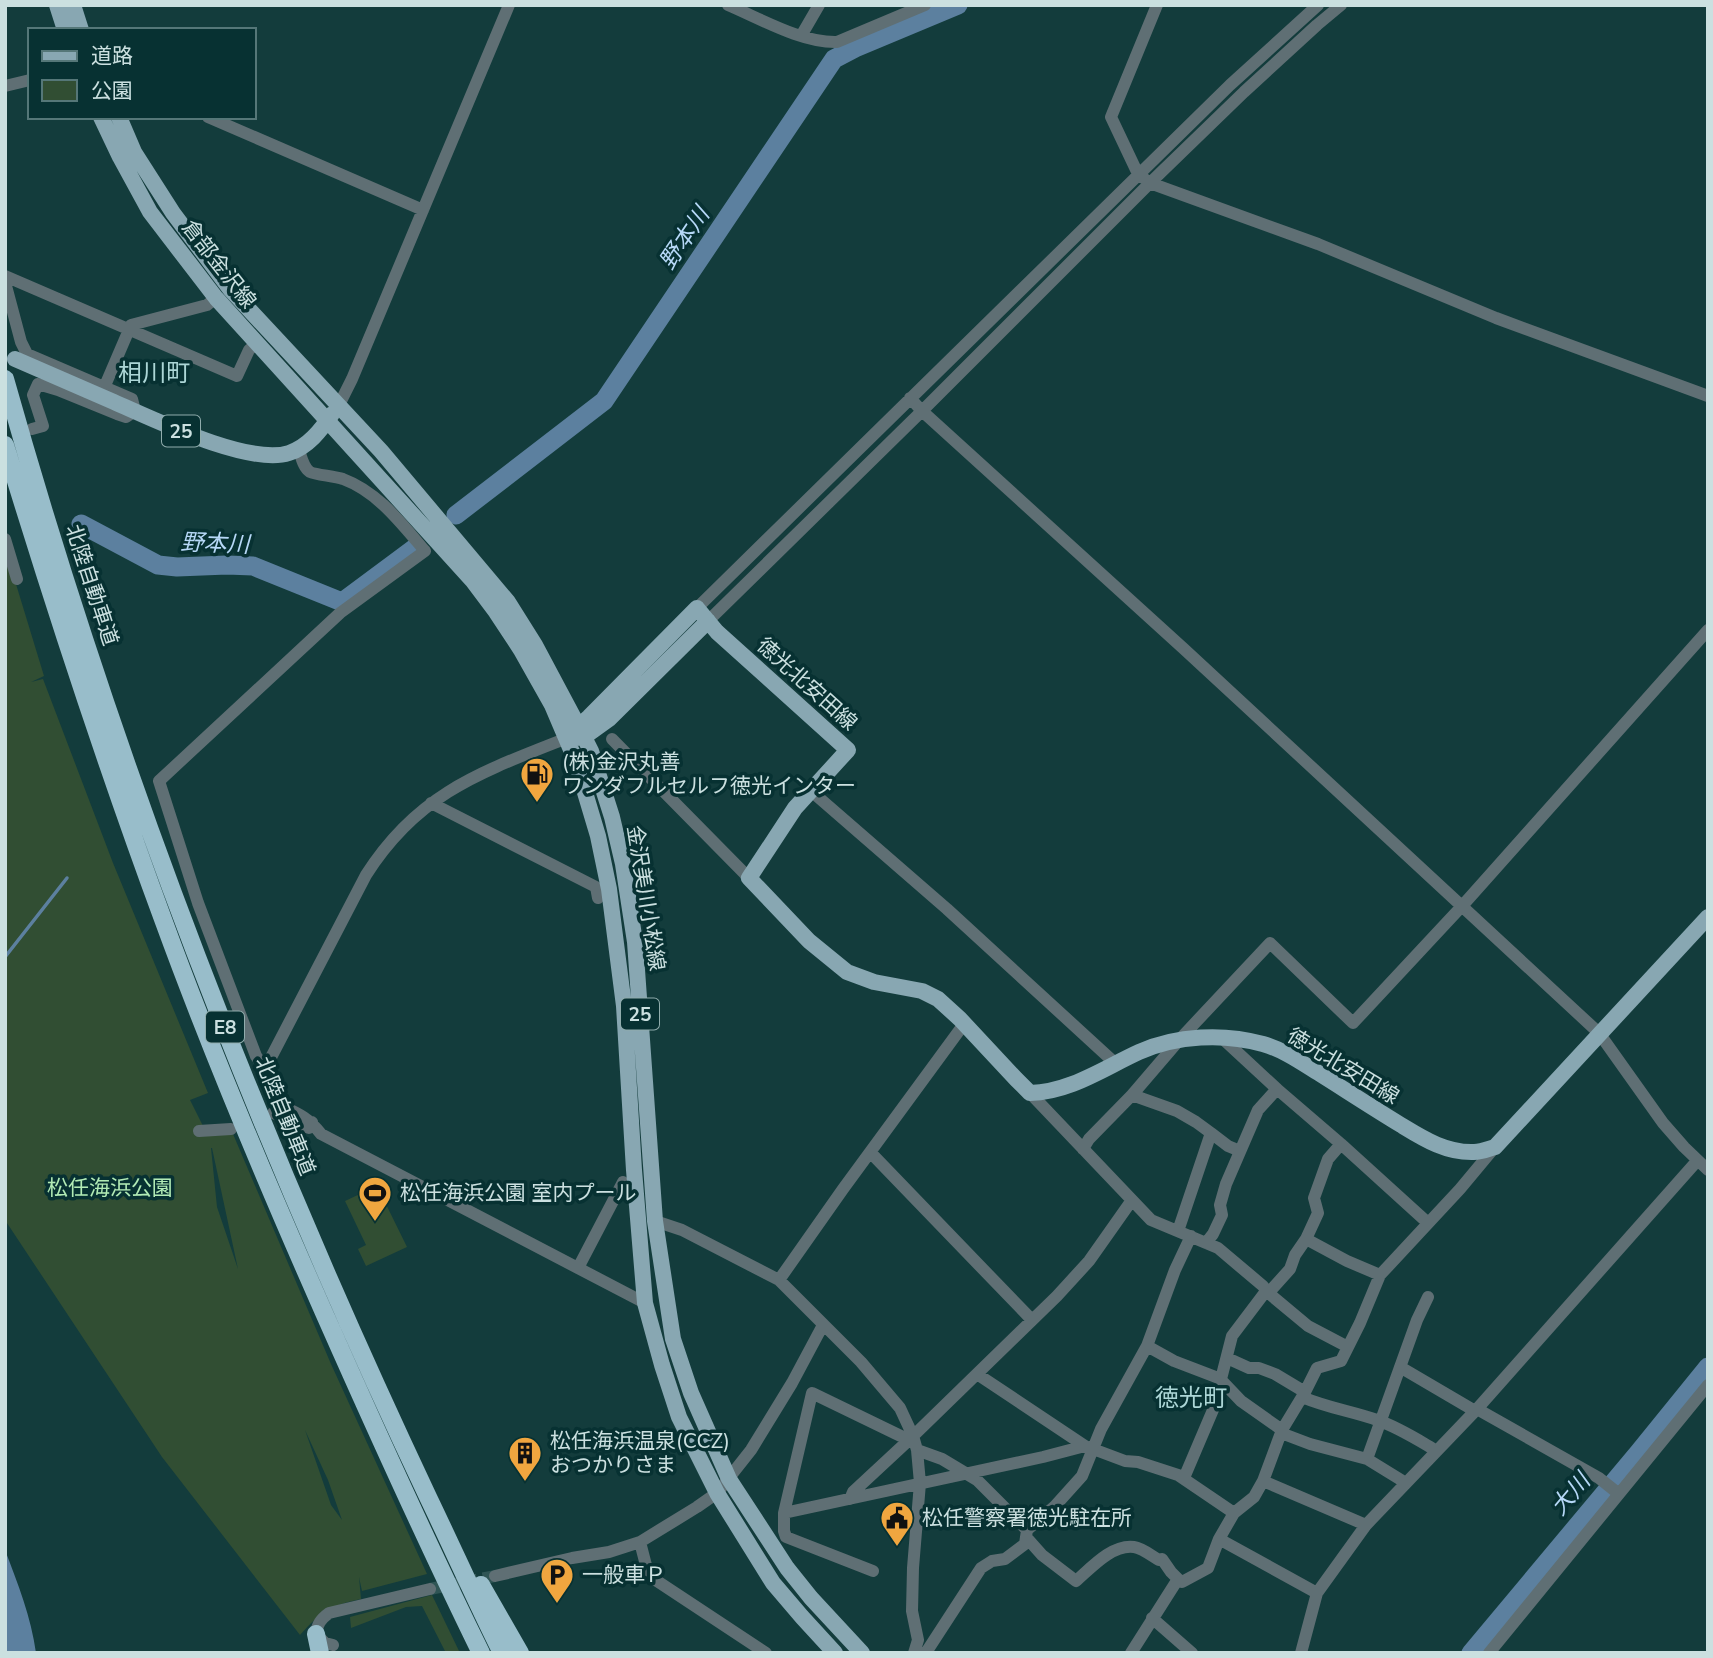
<svg xmlns="http://www.w3.org/2000/svg" width="1713" height="1658" viewBox="0 0 1713 1658" font-family="Mulish,'Noto Sans JP',sans-serif">
<style>
.green{fill:#314e33;fill-rule:evenodd}
.water{fill:#5c809f}
.lines{fill:none;stroke-linecap:round;stroke-linejoin:round}
.stream{stroke:#5c809f;stroke-width:3.5}
.river{stroke:#5c809f;stroke-width:19}
.minor-tunnel{stroke:#2f5555;stroke-width:12;stroke-dasharray:12 6;stroke-linecap:butt}
.minor{stroke:#5f6f74;stroke-width:12}
.major{stroke:#88a7b2;stroke-width:16}
.highway{stroke:#98bdca;stroke-width:18}
.labels{text-anchor:middle;stroke-width:7;stroke-linejoin:round;paint-order:stroke}
.shield{fill:#073132;stroke:#90acac;stroke-width:2}
.shield-label{font-size:19px;font-weight:bold;fill:#cbe0e0}
.street-label{font-size:21px;fill:#cbe0e0;stroke:#073132}
.poi-label{font-size:21px;fill:#cbe0e0;stroke:#073132;text-anchor:start}
.park-label{font-size:21px;fill:#b2ebb5;stroke:#073132}
.water-label{font-size:23px;font-style:italic;fill:#b6d8f7;stroke:#073132}
.quarter-label{font-size:24px;fill:#acd6d6;stroke:#073132}
</style>
<rect width="100%" height="100%" fill="#133c3c"/>
<path class="green" d="M5,548L44,676L31,682L43,679L113,863L208,1093L190,1100L208,1136L233,1134L331,1364L427,1574L362,1591L359,1577L361,1599C329,1606 322,1611 300,1635L162,1457L5,1220ZM211,1148H212L238,1269L217,1207ZM305,1430L328,1480L342,1520L331,1505Z
M377,1186L407,1247L366,1266L358,1249L366,1245L345,1201Z
M432,1595L460,1653H446L422,1606L406,1607L351,1628L350,1617Z"/>
<path class="water" d="M5,1550C18,1584 31,1617 36,1653H5Z"/>
<g class="lines">
<path class="stream" d="M5,957L67,878"/>
<path class="river" d="M456,515L604,401L834,59L855,48L958,5
M81,524L158,565L177,567L227,565L253,566L342,602L416,547
M1471,1653L1639,1452L1708,1367"/>
<path class="minor-tunnel" d="M430,1589L495,1576"/>
<path class="minor" d="M728,5C761,19 802,43 837,42L925,5
M1157,5L1111,117L1138,174L1150,183L1318,244L1496,318L1708,396
M801,36L819,5
M5,86L30,80
M208,117L423,210
M5,276L237,376L249,350L257,343
M5,282L21,342L27,354L132,399L135,411L126,417L117,414L58,390L38,384L33,395L43,426L32,429
M104,388L131,325L207,305L216,298
M910,398L922,411L1184,649L1599,1033L1663,1123L1684,1147L1708,1170
M338,407L352,379L509,5
M5,539L17,579
M697,608L1230,85L1318,5
M708,621L922,411L1150,183L1244,92L1317,25L1341,5
M567,738C481,772 418,793 366,875L265,1069L278,1104C297,1113 308,1117 321,1134L645,1303
M612,739L749,878
M810,790L947,909L1116,1064
M431,803L596,887L598,898
M265,1069L256,1056L198,903L159,781L340,613L425,551C401,523 378,492 343,479C334,476 316,475 310,472C303,468 301,455 298,448
M1277,1089L1341,1144
M1030,1093L1151,1220L1218,1248L1263,1286L1266,1291L1272,1289L1290,1269L1295,1255L1306,1239L1347,1261L1380,1275
M1132,1095L1180,1039L1270,943L1353,1023L1463,905L1708,630
M273,1113L309,1128L312,1122
M199,1131L231,1129
M1211,1133L1228,1146L1240,1151
M1083,1149L1089,1139L1132,1095L1177,1111L1196,1122L1211,1133L1178,1231
M871,1153L1032,1320
M655,1221L682,1230L779,1280L861,1362L900,1408L913,1436L917,1450L920,1483L913,1568L912,1611L918,1640L914,1653
M1306,1239L1318,1213L1314,1198L1328,1159L1341,1144L1428,1223
M1206,1243L1213,1234L1222,1215L1220,1205L1226,1184L1258,1110L1277,1089L1222,1038
M578,1268L623,1182
M779,1280L843,1189L964,1024
M1147,1346L1174,1361L1221,1379L1232,1336L1266,1291L1308,1326L1348,1347
M1227,1358L1249,1368H1259L1275,1374L1305,1392
M1400,1367L1475,1411
M977,1374L1085,1446
M1221,1380L1241,1401L1282,1430
M1302,1397C1328,1408 1351,1411 1377,1420C1398,1427 1418,1440 1437,1451
M1477,1409L1599,1478L1619,1494
M1281,1433L1310,1444L1367,1459L1406,1483
M917,1450L942,1459L977,1480L1027,1530
M1367,1459L1417,1320L1428,1297
M1184,1478L1224,1384
M1263,1481L1366,1525
M850,1499L853,1492L909,1440L1057,1296L1089,1261L1132,1200
M784,1513L1043,1457L1085,1446L1125,1461L1138,1462L1178,1475L1234,1513
M1026,1537L1042,1555L1076,1581C1091,1568 1112,1544 1134,1547C1142,1548 1152,1556 1159,1560L1162,1559L1171,1572L1178,1579
M1219,1539L1317,1593
M640,1542L648,1573L654,1579L766,1653
M873,1571L786,1537L784,1531V1513L812,1393L909,1440
M495,1576L572,1558L609,1552L640,1542L697,1507L717,1493L751,1450L792,1383L823,1325
M1152,1618L1192,1653
M333,1645L325,1643L316,1634C317,1624 321,1619 329,1613L430,1589
M922,1653L927,1651L981,1568L992,1561L1005,1559L1025,1544L1027,1530L1055,1506L1082,1476L1101,1429L1147,1346L1175,1270L1191,1236
M1131,1653L1178,1579L1182,1582L1208,1568L1219,1539L1234,1513L1254,1497L1263,1481L1282,1430L1305,1392L1317,1368L1341,1361L1360,1323L1380,1275L1460,1189L1495,1147
M1301,1653L1317,1593L1366,1525L1477,1409L1697,1161
M1489,1653L1708,1385"/>
<path class="major" d="M57,5L65,30
M73,5L81,30
M101,117L120,157L150,212L216,298L472,580L496,612L521,650L552,705L575,759L598,836L609,889L624,1006L634,1170L645,1303L662,1365L679,1417L717,1493L773,1583L802,1617L835,1653
M119,117L134,152L173,213L230,289L381,451L508,602L535,645L584,737L591,751L612,817L623,864L635,942L655,1221L673,1339L691,1393L729,1479L787,1568L811,1598L862,1653
M15,359C48,373 81,388 114,402C153,419 249,466 289,453C308,447 321,430 332,414
M573,731L589,717L697,608L717,632L848,750L795,808L749,878L809,941L847,972L874,982L922,991L938,999L960,1019L1016,1079L1030,1093C1070,1092 1104,1068 1139,1052C1177,1035 1224,1033 1263,1044C1284,1050 1302,1063 1320,1074C1347,1091 1373,1108 1401,1125C1424,1139 1446,1153 1474,1152C1481,1152 1488,1149 1495,1147L1708,917
M576,738L584,737L609,719L708,621"/>
<path class="highway" d="M5,379C113,763 258,1137 428,1497C453,1549 476,1601 502,1653
M5,445C54,606 106,765 164,922C217,1067 278,1210 341,1351C386,1452 432,1553 481,1653
M481,1585L520,1653
M316,1634L320,1653"/>
</g>
<defs>
<symbol id="fuel-pin" viewBox="-11 -11 22 30"><path d="M0 17L-7.5 6A9.5 9.5 0 1 1 7.5 6Z" fill="#f0a63f" stroke="#073132"/><path d="M-5.5-6h7V0h2V4h1.3V-2.5L3-4.5l.8-.8L6-3V5H2.5V1h-1V6h-7ZM-4.2-4.7v3.2H.2V-4.7Z" fill="#111"/></symbol>
<symbol id="stadium-pin" viewBox="-11 -11 22 30"><path d="M0 17L-7.5 6A9.5 9.5 0 1 1 7.5 6Z" fill="#f0a63f" stroke="#073132"/><path d="M0-5a6.5 5 0 1 0 0 10a6.5 5 0 1 0 0-10ZM-3.5-1.8h7v3.6h-7Z" fill="#111"/></symbol>
<symbol id="building-pin" viewBox="-11 -11 22 30"><path d="M0 17L-7.5 6A9.5 9.5 0 1 1 7.5 6Z" fill="#f0a63f" stroke="#073132"/><path d="M-4-6H4V6H1V3H-1V6H-4ZM-2.5-4.3h1.7v1.8h-1.7ZM.8-4.3h1.7v1.8H.8ZM-2.5-1h1.7V.8h-1.7ZM.8-1h1.7V.8H.8Z" fill="#111"/></symbol>
<symbol id="civic-pin" viewBox="-11 -11 22 30"><path d="M0 17L-7.5 6A9.5 9.5 0 1 1 7.5 6Z" fill="#f0a63f" stroke="#073132"/><path d="M-.6-6.5H3V-4.5H.6V-3L4-1V1h2V6H-6V1h2V-1L-.6-3ZM-1.2 2.5V6h2.4V2.5Z" fill="#111"/></symbol>
<symbol id="parking-pin" viewBox="-11 -11 22 30"><path d="M0 17L-7.5 6A9.5 9.5 0 1 1 7.5 6Z" fill="#f0a63f" stroke="#073132"/><path d="M-3.5-5.5H1a3.5 3.5 0 0 1 0 7H-1V5.5H-3.5ZM-1-3.4V-.6H.8a1.4 1.4 0 0 0 0-2.8Z" fill="#111"/></symbol>
</defs>
<g fill-rule="evenodd">
<use href="#fuel-pin" x="518" y="755" width="38" height="52"/>
<use href="#stadium-pin" x="356" y="1174" width="38" height="52"/>
<use href="#building-pin" x="506" y="1434" width="38" height="52"/>
<use href="#civic-pin" x="878" y="1499" width="38" height="52"/>
<use href="#parking-pin" x="538" y="1556" width="38" height="52"/>
</g>
<g class="labels">
<g class="shield">
<rect x="162" y="415.5" width="38" height="31" rx="5"/>
<rect x="621" y="998.5" width="38" height="31" rx="5"/>
<rect x="206" y="1011.5" width="38" height="31" rx="5"/>
</g>
<g class="shield-label">
<text x="181" y="438">25</text>
<text x="640" y="1021">25</text>
<text x="225" y="1034">E8</text>
</g>
<g class="street-label">
<text transform="translate(219 264) rotate(52)" y="7">倉部金沢線</text>
<text transform="translate(92 585) rotate(72)" y="7">北陸自動車道</text>
<text transform="translate(807 684) rotate(42)" y="7">徳光北安田線</text>
<text transform="translate(646 898) rotate(81)" y="7">金沢美川小松線</text>
<text transform="translate(1343 1066) rotate(31)" y="7">徳光北安田線</text>
<text transform="translate(285 1116) rotate(68)" y="7">北陸自動車道</text>
</g>
<g class="poi-label">
<text x="562" y="769">(株)金沢丸善<tspan x="562" dy="24">ワンダフルセルフ徳光インター</tspan></text>
<text x="400" y="1200">松任海浜公園 室内プール</text>
<text x="550" y="1448">松任海浜温泉(CCZ)<tspan x="550" dy="24">おつかりさま</tspan></text>
<text x="922" y="1525">松任警察署徳光駐在所</text>
<text x="582" y="1582">一般車Ｐ</text>
</g>
<g class="park-label">
<text x="110" y="1195">松任海浜公園</text>
</g>
<g class="water-label">
<text transform="translate(684 238) rotate(-56)" y="8">野本川</text>
<text transform="translate(215 543) rotate(2)" y="8">野本川</text>
<text transform="translate(1570 1494) rotate(-50)" y="8">大川</text>
</g>
<g class="quarter-label">
<text x="154" y="381">相川町</text>
<text x="1191" y="1406">徳光町</text>
</g>
</g>
<rect width="1713" height="1658" fill="none" stroke="#cbe0e0" stroke-width="14"/>
<rect x="28" y="28" width="228" height="91" fill="#073132" stroke="#557778" stroke-width="2"/>
<rect x="42" y="51" width="35" height="10" fill="#88a7b2" stroke="#557778" stroke-width="2"/>
<text x="91" y="63" font-size="21" fill="#cbe0e0">道路</text>
<rect x="42" y="80" width="35" height="21" fill="#314e33" stroke="#557778" stroke-width="2"/>
<text x="91" y="98" font-size="21" fill="#cbe0e0">公園</text>
</svg>
